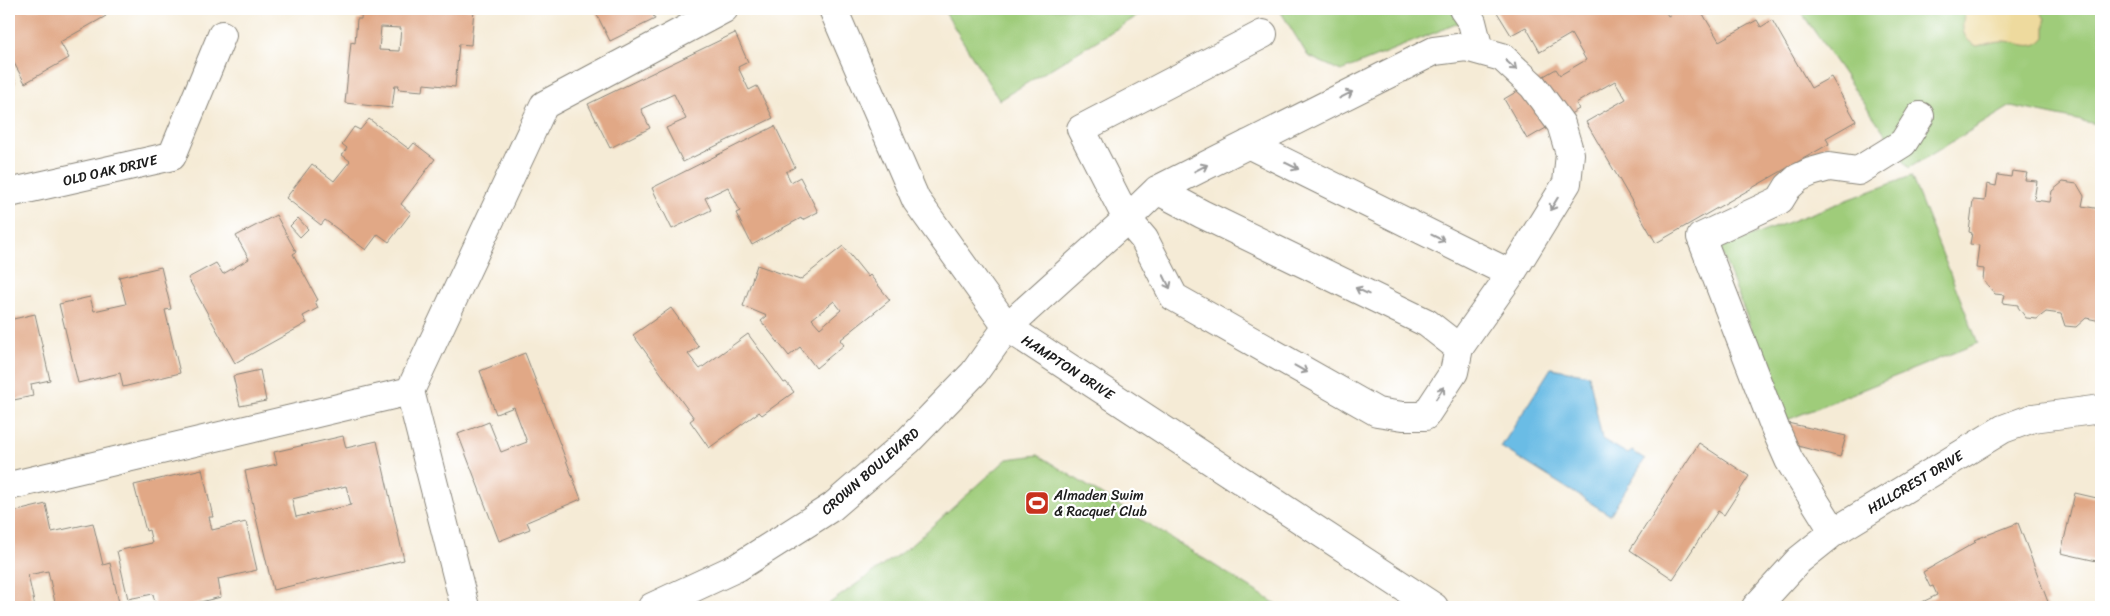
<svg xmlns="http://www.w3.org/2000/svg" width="2110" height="616" viewBox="0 0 2110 616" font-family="Sriracha,sans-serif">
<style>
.green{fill:#9fcc7a;stroke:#5e744b}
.sand{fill:#eeda9e;stroke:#857b5d}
.water{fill:#6abce5;stroke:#436c80}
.building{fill:#e1a886;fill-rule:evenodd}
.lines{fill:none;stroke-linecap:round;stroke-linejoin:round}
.minor-casing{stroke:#888479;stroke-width:30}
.minor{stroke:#fff;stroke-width:28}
.oneway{stroke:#999}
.labels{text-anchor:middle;stroke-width:4.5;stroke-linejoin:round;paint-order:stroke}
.street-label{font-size:14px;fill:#1c1c1c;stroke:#fff}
.poi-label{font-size:14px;fill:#1c1c1c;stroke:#fff;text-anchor:start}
</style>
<rect width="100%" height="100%" fill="#fff"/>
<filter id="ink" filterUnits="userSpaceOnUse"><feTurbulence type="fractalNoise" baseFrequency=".02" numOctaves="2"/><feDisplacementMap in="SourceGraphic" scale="10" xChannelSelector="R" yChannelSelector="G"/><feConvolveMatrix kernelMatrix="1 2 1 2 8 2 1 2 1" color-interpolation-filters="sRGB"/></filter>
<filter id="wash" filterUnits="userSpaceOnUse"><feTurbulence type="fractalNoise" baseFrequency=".0096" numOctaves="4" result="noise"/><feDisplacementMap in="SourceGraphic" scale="20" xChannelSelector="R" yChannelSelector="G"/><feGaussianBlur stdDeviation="1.12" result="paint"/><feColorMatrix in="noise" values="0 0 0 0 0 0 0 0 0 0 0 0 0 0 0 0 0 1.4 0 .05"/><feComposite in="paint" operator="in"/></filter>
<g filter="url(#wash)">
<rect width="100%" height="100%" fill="#f5ebd6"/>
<path class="green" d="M943,9H1149L999,100Z
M1279,9H1457L1461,22L1341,71L1308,56Z
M1799,9H2101V125L2011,106L1909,168Z
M1911,176L1978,343L1787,420L1720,248Z
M1038,455L1281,607H824L909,547L1007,459Z"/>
<path class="sand" d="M1966,9H2039L2045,19V37C2032,54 2018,40 2001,41C1993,41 1985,45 1977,46C1960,39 1961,23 1966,9Z"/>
<path class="water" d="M1551,368L1589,375L1602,439L1628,454L1632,451L1645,459L1610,515L1501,447Z"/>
<g id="blocks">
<path class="building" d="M9,9H102L106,16L60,42L69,58L25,83L9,54Z
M362,9H474L471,45L459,44L455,87L424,84L423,91L398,89L399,85H395L392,108L345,103L351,42L355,43L357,19H361ZM381,27L401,28L399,51L379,50Z
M594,9H650L655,19L610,41Z
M1495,9H1664L1668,16L1680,9H1700L1719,41L1757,20L1761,27L1772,20L1811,88L1831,77L1856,121L1826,138L1829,144L1656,243L1586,122L1626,99L1615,81L1576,103L1579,109L1527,139L1504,99L1556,69L1560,75L1586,60L1571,34L1540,52L1526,27L1511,35Z
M735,33L748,62L738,67L749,90L757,86L773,118L683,162L666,128L686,119L674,94L641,109L650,128L610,148L588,104Z
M10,69L16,83L9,86V70Z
M369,119L409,149L414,143L435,159L401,204L411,213L389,242L378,234L366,250L325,220L321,225L286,198L312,164L334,181L350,161L342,155L347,148L342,144L354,127L360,130Z
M775,126L795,167L786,172L791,182L800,177L818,212L802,220L801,218L752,245L736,213L740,211L728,187L705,198L711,210L672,229L652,188Z
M2012,171L2027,173L2025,180L2037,181L2034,200L2050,202L2052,191L2063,182L2077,184L2084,196L2082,206L2101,209V321L2086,318L2076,327L2065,326L2061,314L2046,312L2037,319L2026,318L2018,307V305L2002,303L2004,295L1995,294L1983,280L1984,269L1976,268L1979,245L1970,244L1972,233L1969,232L1973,200L1985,201L1987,184L1996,186L1998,175L2011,177Z
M276,215L296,252L293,254L318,300L315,301L318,308L303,316L307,323L235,363L188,278L216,263L223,274L249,259L236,236Z
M298,218L308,229L300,237L290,226Z
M843,246L868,277L870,275L890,300L840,340L844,345L816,368L800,347L789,356L761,321L767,316L743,306L757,265L800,280ZM834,301L841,310L820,328L812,319Z
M161,267L171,309L165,310L180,373L123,387L120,373L78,383L59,304L90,297L94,311L126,304L119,277Z
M671,308L699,347L688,354L700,369L748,334L784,383L786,382L794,392L762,415L759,412L709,448L690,421L694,418L633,335Z
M35,314L50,380L31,384L33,396L9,401V320Z
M525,353L581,499L527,522L530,529L499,541L458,434L489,422L501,452L527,442L514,407L496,414L480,371Z
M260,370L266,401L240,406L233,376Z
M1783,422L1846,436L1840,457L1790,444Z
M343,436L346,448L377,441L404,560L273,590L245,471L277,464L274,452ZM346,486L351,505L296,517L292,499Z
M1699,443L1749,476L1724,515L1718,511L1673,579L1630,550Z
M202,469L213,517H209L212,530L246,522L257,570L218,579L221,597L192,604L193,607H156L153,594L128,599L117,551L152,543L149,530L146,531L134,485Z
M2075,493L2101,499V562L2061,553Z
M46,504L52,532L93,523L103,565L110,563L120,607H56L48,571L28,575L35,607H9V513Z
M2018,523L2048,602L2044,603L2047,607H1912L1937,595L1933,586L1930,587L1923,572L1976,542L1974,540Z"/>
</g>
</g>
<g filter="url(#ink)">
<use href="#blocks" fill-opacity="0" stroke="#888479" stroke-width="1"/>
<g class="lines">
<defs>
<path id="minor" d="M833,9L916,200L1007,327L1434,607
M1463,9L1472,22L1479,50
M1248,144L1511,274
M1157,190L1202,214L1427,323L1459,348L1454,372L1425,416H1403L1377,412L1174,297L1144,239L1127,219L1157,190L1434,51L1466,47L1502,57L1533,86L1561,124L1570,154L1567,183L1511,274L1459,348
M9,193L172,156L222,35
M9,486L410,391
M1834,532L1789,460L1775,428L1701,237L1780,200L1788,187L1798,178L1811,172L1829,167L1858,171L1903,143L1920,116
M465,607L410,391L544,105L724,9
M652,607L738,567L832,507L908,441L974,373L1007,327L1127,219L1081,129L1263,34
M1756,607L1799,560L1834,532L2003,429L2033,418L2101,409"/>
</defs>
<use href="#minor" class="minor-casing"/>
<use href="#minor" class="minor"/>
</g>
<defs><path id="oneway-shaft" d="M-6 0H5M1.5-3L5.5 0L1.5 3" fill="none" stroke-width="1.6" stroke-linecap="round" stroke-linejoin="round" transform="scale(1.25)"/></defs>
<g class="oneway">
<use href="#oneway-shaft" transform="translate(1511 65) rotate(42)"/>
<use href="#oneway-shaft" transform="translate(1346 95) rotate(-27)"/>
<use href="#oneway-shaft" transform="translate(1292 166) rotate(26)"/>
<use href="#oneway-shaft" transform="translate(1201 168) rotate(-27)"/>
<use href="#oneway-shaft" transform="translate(1554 204) rotate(121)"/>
<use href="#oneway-shaft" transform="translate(1438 238) rotate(26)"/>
<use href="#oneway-shaft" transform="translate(1167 282) rotate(64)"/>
<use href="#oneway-shaft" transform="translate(1362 291) rotate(-154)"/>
<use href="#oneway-shaft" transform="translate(1301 369) rotate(29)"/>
<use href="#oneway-shaft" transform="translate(1440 393) rotate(-56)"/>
</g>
</g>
<defs>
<symbol id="stadium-square" viewBox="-11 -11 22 22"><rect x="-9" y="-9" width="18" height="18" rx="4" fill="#c8321e" stroke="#fff"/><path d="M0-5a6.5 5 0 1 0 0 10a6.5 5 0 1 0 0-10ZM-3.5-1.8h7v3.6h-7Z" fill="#fff"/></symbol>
</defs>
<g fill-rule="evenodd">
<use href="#stadium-square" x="1023" y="489" width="28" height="28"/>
</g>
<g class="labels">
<g class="street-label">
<text transform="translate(110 170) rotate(-13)" y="5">OLD OAK DRIVE</text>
<text transform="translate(1068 367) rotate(33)" y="5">HAMPTON DRIVE</text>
<text transform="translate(870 471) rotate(-41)" y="5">CROWN BOULEVARD</text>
<text transform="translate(1915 482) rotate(-31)" y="5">HILLCREST DRIVE</text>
</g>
<g class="poi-label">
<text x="1054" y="500">Almaden Swim<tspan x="1054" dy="16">&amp; Racquet Club</tspan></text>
</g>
</g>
<rect width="2110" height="616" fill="none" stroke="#fff" stroke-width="30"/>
</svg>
